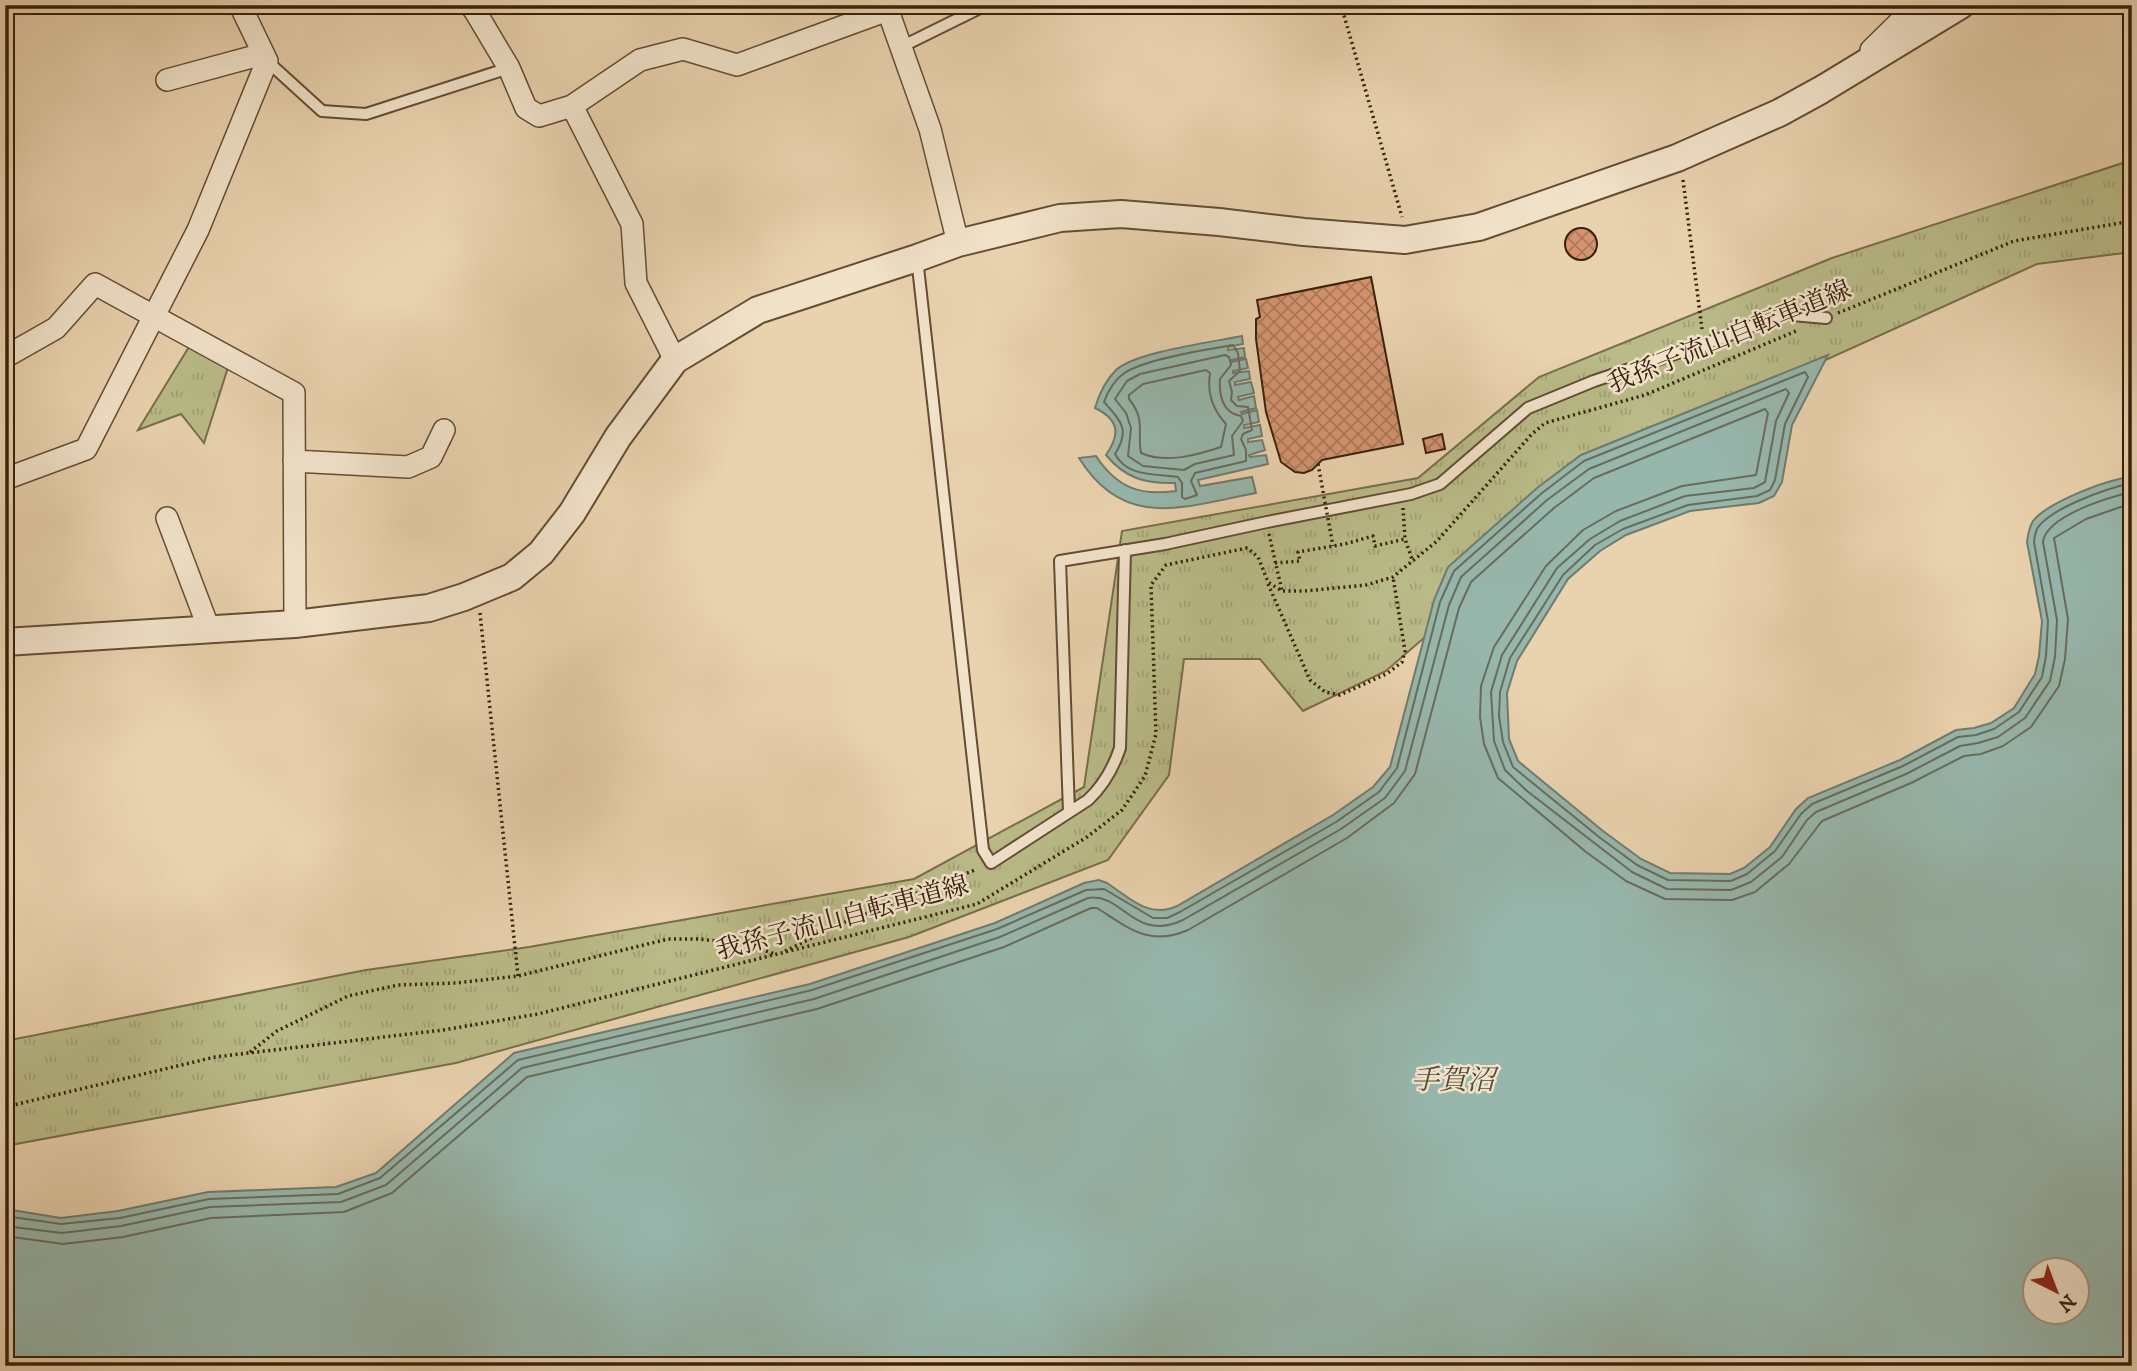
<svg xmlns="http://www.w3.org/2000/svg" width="2137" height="1371" viewBox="0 0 2137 1371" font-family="'IM FELL DW Pica','Noto Serif JP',serif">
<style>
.park{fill:url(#park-tufts);stroke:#786e4a;stroke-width:2}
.water{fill:#97b7ad;stroke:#717b6d;stroke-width:2;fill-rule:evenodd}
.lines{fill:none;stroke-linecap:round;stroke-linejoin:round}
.shore{stroke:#686c5c;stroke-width:2}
.building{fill:url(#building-cross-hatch);stroke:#38200c;stroke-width:2}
.service-casing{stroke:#644c34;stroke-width:14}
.minor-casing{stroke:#644c34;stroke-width:24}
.tertiary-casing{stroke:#644c34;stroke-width:30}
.path{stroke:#38200c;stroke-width:3.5;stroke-dasharray:2 3.5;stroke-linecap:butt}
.service{stroke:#f1e2ca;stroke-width:10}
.minor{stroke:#f1e2ca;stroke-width:21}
.tertiary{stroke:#f1e2ca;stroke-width:26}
.path-bridge{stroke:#38200c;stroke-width:3.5;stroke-dasharray:2 3.5;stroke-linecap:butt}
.labels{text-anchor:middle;stroke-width:5;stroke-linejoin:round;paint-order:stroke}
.street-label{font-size:26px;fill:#38200c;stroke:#f1e2ca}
.water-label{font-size:28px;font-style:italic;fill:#544d3c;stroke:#f1e2ca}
</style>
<defs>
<pattern id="park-tufts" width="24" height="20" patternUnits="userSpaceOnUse" patternTransform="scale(1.75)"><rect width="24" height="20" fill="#b9bb88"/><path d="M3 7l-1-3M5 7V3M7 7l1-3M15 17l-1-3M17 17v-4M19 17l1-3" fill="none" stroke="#a0a074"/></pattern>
<pattern id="building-cross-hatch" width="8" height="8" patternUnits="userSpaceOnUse" patternTransform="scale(1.75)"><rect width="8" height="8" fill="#d5946f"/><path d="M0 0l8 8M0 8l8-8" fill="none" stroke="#ae785a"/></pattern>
</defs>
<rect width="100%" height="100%" fill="#e9d2ae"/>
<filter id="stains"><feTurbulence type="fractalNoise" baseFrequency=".00286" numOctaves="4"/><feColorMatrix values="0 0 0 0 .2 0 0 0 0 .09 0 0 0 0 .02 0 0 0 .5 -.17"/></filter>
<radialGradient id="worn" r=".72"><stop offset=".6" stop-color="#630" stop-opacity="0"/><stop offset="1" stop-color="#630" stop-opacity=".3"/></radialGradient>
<path class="park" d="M2132,160V252L2037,264L1654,438L1386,671L1303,711L1260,659H1184L1169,775L1108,860L909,937L456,1063L5,1146V1041L366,970L529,947L914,879L1084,787L1122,531L1418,478L1539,377L1832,258Z
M195,337L231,358L204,443L181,414L138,430Z"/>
<path class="water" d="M1242,336L1243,344L1228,347V350L1244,348L1245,357L1231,360V362L1246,359L1248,368L1233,371V373L1249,371L1250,379L1235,382V385L1251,382L1254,393L1238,397L1239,400L1254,396L1256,408L1241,412L1242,414L1257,410L1259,422L1244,425V428L1260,425L1262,436L1248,439V442L1262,440L1265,450L1249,455L1250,457L1266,455L1268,464L1198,480L1200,486L1252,477L1256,493C1186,506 1125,532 1079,458L1096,456C1117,488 1140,496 1176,491L1175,483C1145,484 1125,478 1106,455C1120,435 1120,420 1095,408C1099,394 1105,381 1116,370C1135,352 1213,342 1242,336Z
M1828,355L1792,425L1782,482L1774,496L1759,503L1690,511L1626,535L1600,551L1568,579L1517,661L1507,693L1509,739L1518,761L1603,831L1641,859L1670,873L1730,874L1744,868L1770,847L1796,809L1808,798L1900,760L1956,730L1974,728L1991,723L2014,708L2035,674L2039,656L2042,621L2027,542C2028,535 2029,527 2033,521C2048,502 2108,479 2132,477V1366H5V1209L61,1218L118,1211L208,1192L336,1187L376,1173L514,1053L810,984L995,923L1084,883L1099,880L1107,883C1130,898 1149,919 1177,906L1333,815L1373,787L1390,767L1434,600L1448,567L1537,488L1581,455ZM2036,1270H2078V1312H2036Z"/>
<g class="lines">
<path class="shore" d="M1233,345L1238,353L1240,371L1229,381L1232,392L1231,400L1237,406L1248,407L1252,430L1243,434L1241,439L1246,450V461L1195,473L1191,481L1197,495L1185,499L1182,497V483L1178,477C1155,473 1128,478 1115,454C1131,429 1120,420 1104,402C1107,393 1114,381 1122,375C1138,360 1209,349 1233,345Z
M1225,355L1229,357L1231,365L1220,379C1219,396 1223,413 1241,416L1243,421L1232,436L1234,455L1195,464L1184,470L1143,466L1128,456L1131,428L1126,413L1115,399L1127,381L1140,374Z
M1206,370L1210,373C1207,392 1213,410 1226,424L1221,447C1197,455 1165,464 1141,453C1137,431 1146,420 1129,399V395L1143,384Z
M5,1216L61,1224L120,1218L209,1199L338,1194L380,1178L518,1060L812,990L997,929L1086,890L1104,889L1153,918H1167L1180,912L1336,822L1379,792L1397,768L1440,602L1454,571L1542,493L1584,461L1805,372L1808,377L1785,424L1775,480L1770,490L1757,496L1688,505L1623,529L1595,545L1563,575L1510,658L1500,692L1499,716L1503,742L1513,767L1599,837L1637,865L1668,880L1731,881L1747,874L1775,851L1801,814L1812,804L1903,766L1958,737L1976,735L1994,729L2019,712L2042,677L2046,656L2048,621L2034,542C2035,536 2035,530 2039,526C2054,507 2108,488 2132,483
M5,1226L62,1233L121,1226L210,1207L341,1202L386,1185L522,1068L814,999L1000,937L1088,898C1123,892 1133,943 1183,920L1341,829L1385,798L1405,771L1449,605L1461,577L1547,500L1589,469L1786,389L1789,393L1776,421L1765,482L1754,488L1685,496L1620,521L1590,539L1557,568L1502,655L1491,692L1494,741L1505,770L1527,791L1632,872L1667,889L1731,890L1751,882L1782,857L1807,820L1816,812L1906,774L1960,746L1978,743L1998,737L2025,718L2050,681L2055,657L2057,620L2043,542C2046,516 2109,497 2132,492
M5,1236L63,1244L123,1237L211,1218L344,1212L392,1193L527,1077L817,1009L1004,947L1091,908H1097C1129,928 1149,947 1188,930L1347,838L1394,803L1415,774L1459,608L1471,582L1554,508L1594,478L1765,409L1768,413L1756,475L1682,486L1616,511L1583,530L1546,566L1494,647L1481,686L1480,717L1484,744L1498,778L1586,852L1626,881L1665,899L1732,900L1755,892L1789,864L1822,821L1911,783L1964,756L1981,754L2003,746L2031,727L2059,686L2065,659L2068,619L2054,538L2086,519L2132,503"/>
</g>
<path class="building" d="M1565 244a16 16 0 1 1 32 0a16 16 0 1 1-32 0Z
M1371,277L1403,444L1322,460L1312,470L1304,473L1295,472L1281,462L1266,412L1256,339V319L1260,317L1257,300Z
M1442,434L1445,449L1426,453L1423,439Z"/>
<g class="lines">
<defs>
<path id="service" d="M901,47L986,5
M267,61L322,111L366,114L509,68
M917,258L983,850L991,863L1088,800C1104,785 1113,769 1120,748L1125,550
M1069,812L1060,561L1165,544L1267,522L1411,494L1440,484L1528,408L1594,381L1722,338L1781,314L1826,318"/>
<path id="minor" d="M470,5L475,11L509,68L526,108L539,116L572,106L640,60L683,49L737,65L888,10
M886,5L930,129L958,243
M1871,50L1917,5
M167,80L263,54
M572,106L632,224L636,283L675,360
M5,357L56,328L95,284L294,393L295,624
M294,461L408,467L431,457L444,430
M5,479L86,449L198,230L267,61L240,5
M167,518L209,629"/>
<path id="tertiary" d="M5,642L295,624L429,608L464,597L512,577L541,553L572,513L618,437L675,360L758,310L917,258L958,243L1060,218L1121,214L1219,222L1304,232L1405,240L1479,227L1677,158L1779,113L1821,90L1961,5"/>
</defs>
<use href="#service" class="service-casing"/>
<use href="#minor" class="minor-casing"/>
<use href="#tertiary" class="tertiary-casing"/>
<path class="path" d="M1341,5L1402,217
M1683,180L1702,329
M1838,313L2014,241L2132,221
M1403,508L1405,539L1413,562
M1269,534L1282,591
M1275,563L1300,561L1298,552L1345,544L1373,536L1375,546L1405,539
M1268,584L1310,680L1325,692L1340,695L1388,673L1402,662L1405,651L1393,577
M480,613L518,976
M785,951L843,923L977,869
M250,1052L277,1031L348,996L398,985L456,983L518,976L668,939H698L747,944L775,954
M5,1107L215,1057L443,1030L538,1014L977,904L1087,837L1122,810L1145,776L1156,734L1151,585L1166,565L1247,548L1258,557L1268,582L1282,591H1305L1366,585L1393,577L1437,541L1531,435L1545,423L1645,395L1796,331"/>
<use href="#service" class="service"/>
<use href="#minor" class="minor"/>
<use href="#tertiary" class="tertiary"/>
<path class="path-bridge" d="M1318,464L1333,546"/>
</g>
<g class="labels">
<g class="street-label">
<text transform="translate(1729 336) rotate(-22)" y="9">我孫子流山自転車道線</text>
<text transform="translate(842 917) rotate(-15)" y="9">我孫子流山自転車道線</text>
</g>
<g class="water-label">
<text x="1453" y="1089">手賀沼</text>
</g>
</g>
<rect width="2137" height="1371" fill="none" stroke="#e9d2ae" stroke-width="28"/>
<rect x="7" y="7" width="2123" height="1357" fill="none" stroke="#38200c" stroke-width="3.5"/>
<rect x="14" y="14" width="2109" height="1343" fill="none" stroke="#38200c" stroke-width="2"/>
<g transform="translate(2056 1291) rotate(138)"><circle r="33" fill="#f1e2ca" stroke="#a7947e" stroke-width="2"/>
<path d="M0-5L12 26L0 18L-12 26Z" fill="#8f2418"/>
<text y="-10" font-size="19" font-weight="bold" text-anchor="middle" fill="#38200c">N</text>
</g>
<rect width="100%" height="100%" filter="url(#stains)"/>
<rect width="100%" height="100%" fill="url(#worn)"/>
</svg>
